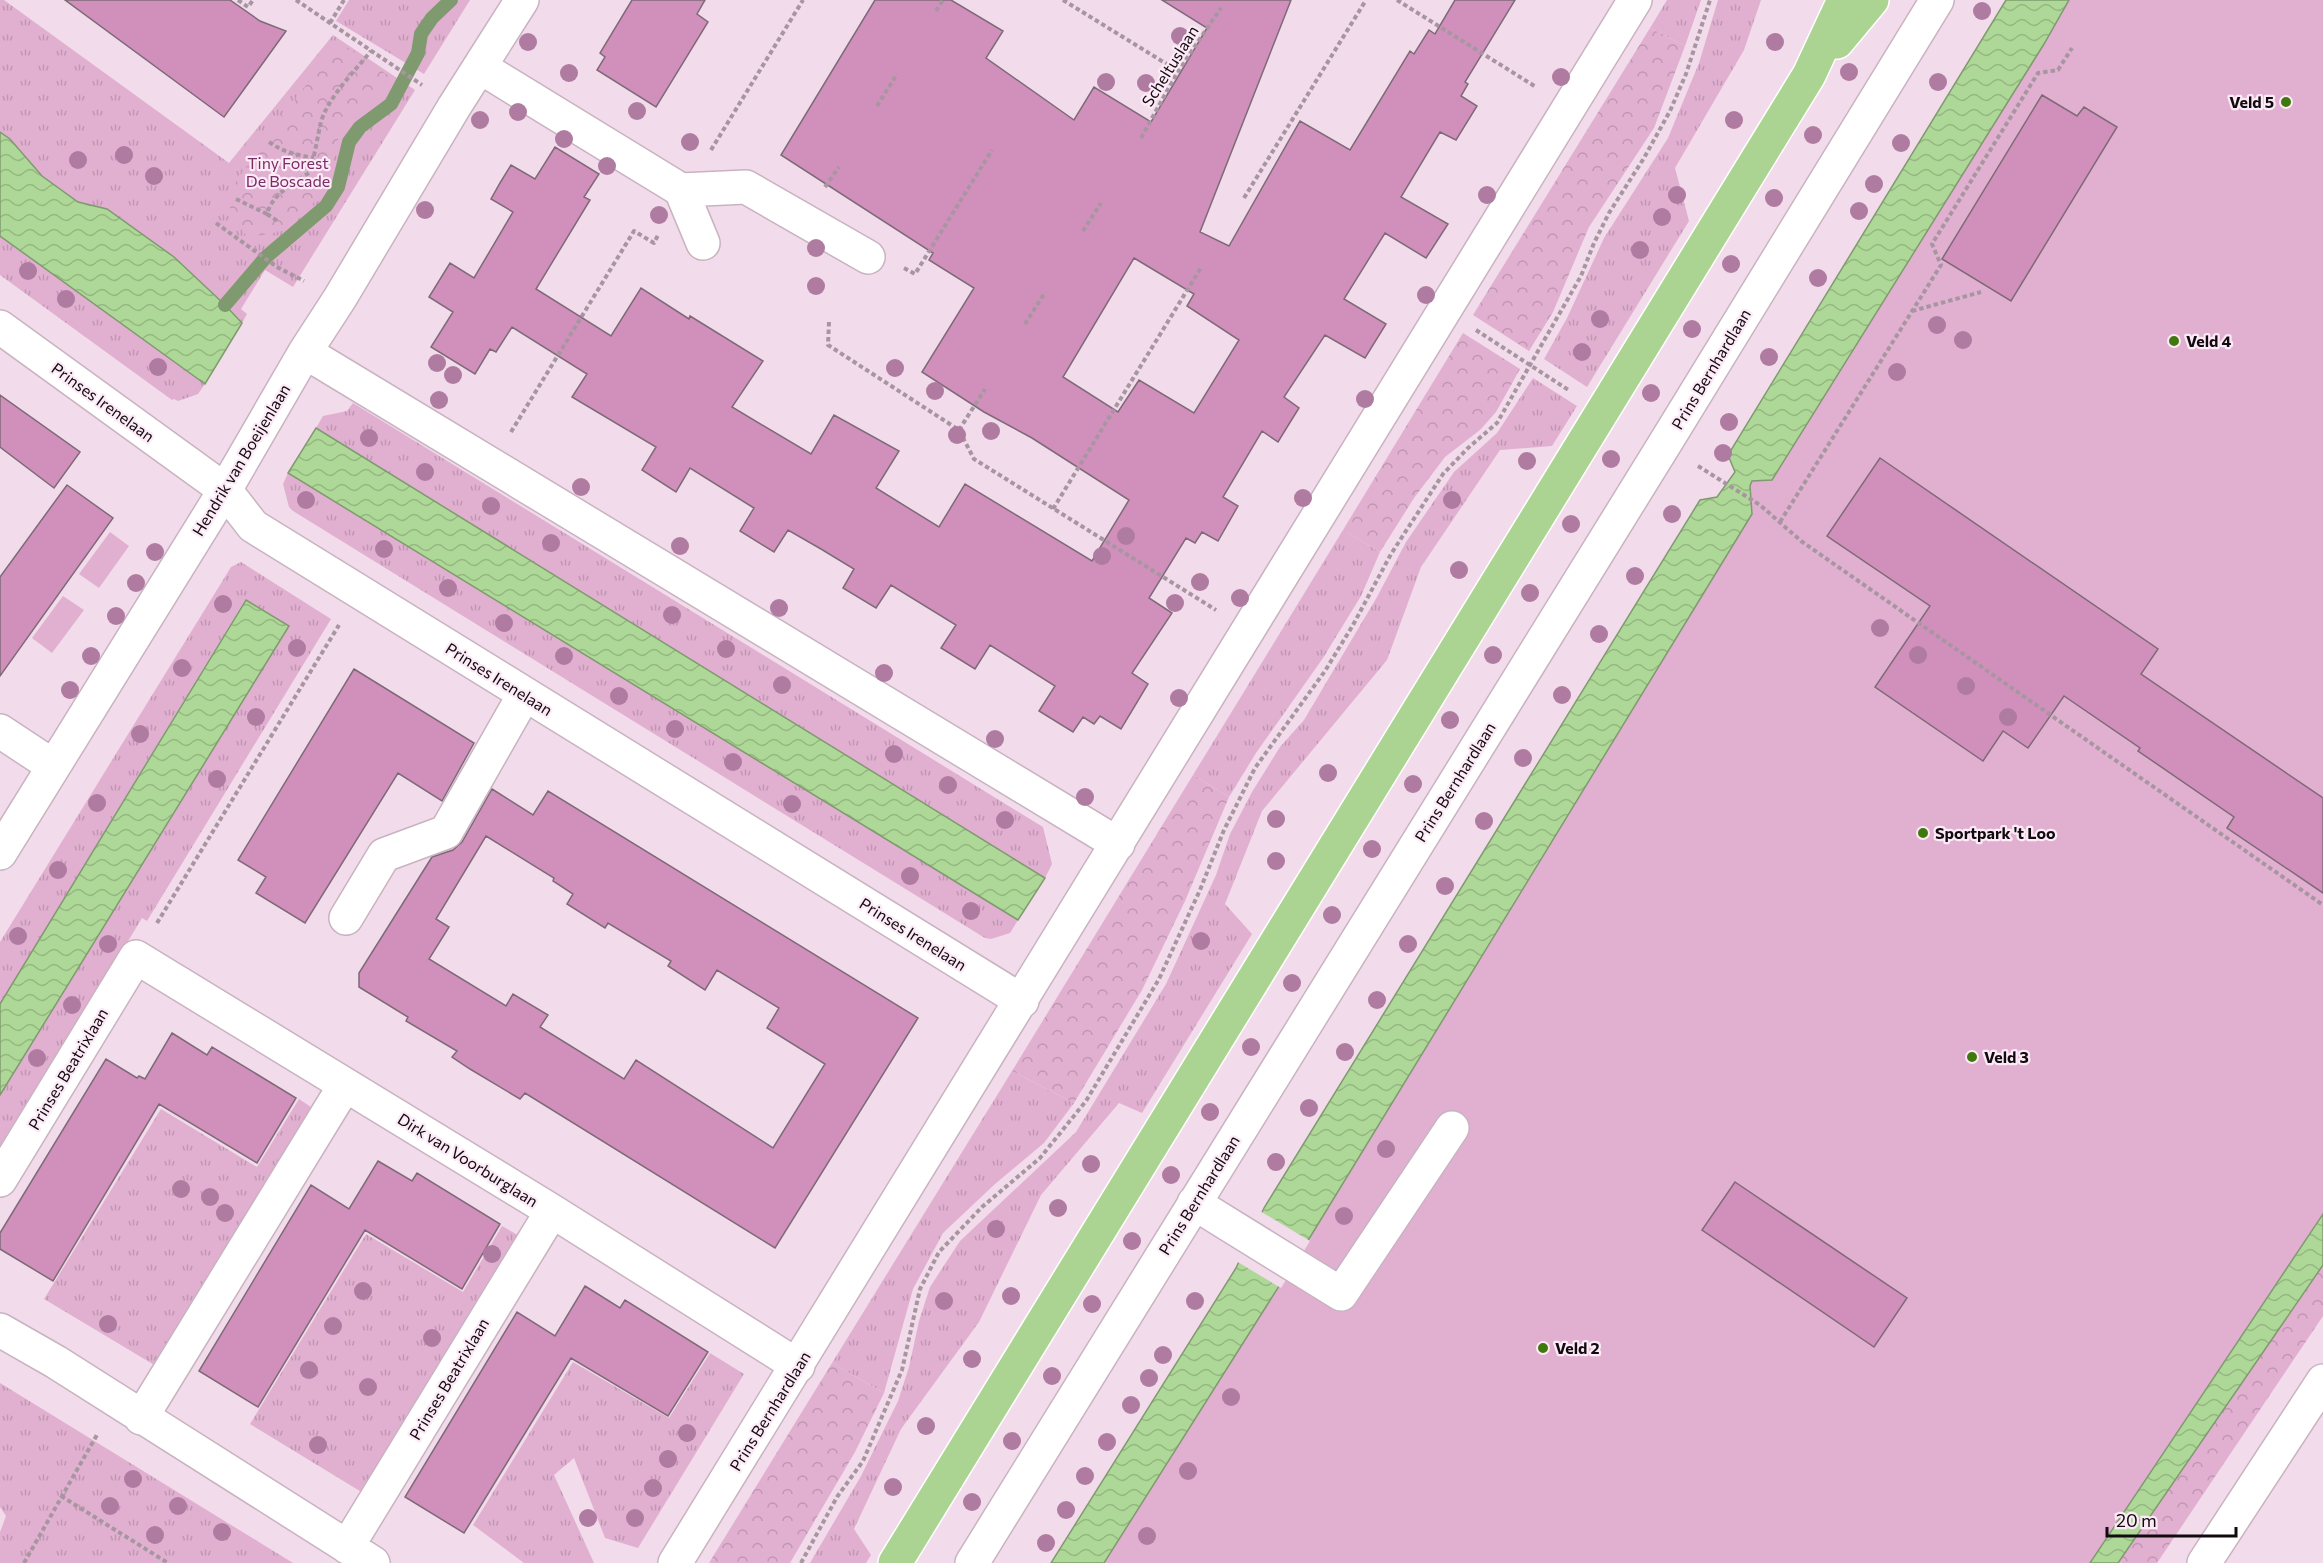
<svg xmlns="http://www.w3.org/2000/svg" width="2323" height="1563" viewBox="0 0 2323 1563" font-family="Commissioner,sans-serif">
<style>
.grass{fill:url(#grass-tufts)}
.forest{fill:url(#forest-crowns)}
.garden{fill:#e1b0d1}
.water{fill:url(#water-waves);stroke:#7f9a6e;stroke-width:1.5}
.pier{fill:#f2dbea}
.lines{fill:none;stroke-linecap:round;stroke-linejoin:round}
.stream{stroke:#7f9a6e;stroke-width:14}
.building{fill:#d190bc;stroke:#7e6a77;stroke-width:1.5;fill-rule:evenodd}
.minor-casing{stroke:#c9b3c1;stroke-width:36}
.major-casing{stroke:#fff;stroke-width:36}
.path{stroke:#a796a1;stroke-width:4;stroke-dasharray:4.5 3;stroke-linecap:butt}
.minor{stroke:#fff;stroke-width:33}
.major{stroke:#abd391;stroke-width:33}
.tree{fill:#af7ba1}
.poi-dot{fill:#3f780c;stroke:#fceaf6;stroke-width:2}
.labels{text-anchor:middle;stroke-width:4.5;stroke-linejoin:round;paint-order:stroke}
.street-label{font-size:16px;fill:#110a0f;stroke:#fceaf6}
.poi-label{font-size:16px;font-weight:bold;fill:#110a0f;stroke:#fceaf6;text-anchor:start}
.park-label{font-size:16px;fill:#792c65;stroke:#fceaf6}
</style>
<defs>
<pattern id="grass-tufts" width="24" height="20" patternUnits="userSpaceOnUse" patternTransform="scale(1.5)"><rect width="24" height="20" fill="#e1b0d1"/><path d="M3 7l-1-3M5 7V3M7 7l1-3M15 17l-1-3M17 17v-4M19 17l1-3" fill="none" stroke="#c096b2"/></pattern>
<pattern id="forest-crowns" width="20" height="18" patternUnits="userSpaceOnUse" patternTransform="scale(1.5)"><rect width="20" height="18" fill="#e1b0d1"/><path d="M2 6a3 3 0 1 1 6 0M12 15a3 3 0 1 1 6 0" fill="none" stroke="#c096b2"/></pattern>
<pattern id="water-waves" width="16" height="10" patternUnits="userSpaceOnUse" patternTransform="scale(1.5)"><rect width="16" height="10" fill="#aed897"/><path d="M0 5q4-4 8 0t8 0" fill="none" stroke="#95b881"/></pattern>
</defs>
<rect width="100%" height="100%" fill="#f2dbea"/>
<path class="grass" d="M0,0H4L229,163L333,35L415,90L293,287L265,270L241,309L247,314L242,323L225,305L174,257L107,209L78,202L42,176L10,139L0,132Z
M349,0H470L424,74L336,21Z
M1667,0H1701L1685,46L1650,28Z
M1718,0H1761L1744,50L1675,168L1689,221L1587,387L1544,359L1567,318L1604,238L1668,138L1699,63Z
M0,236L205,384L198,394L178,401L174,399L172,400L0,275Z
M1533,378L1577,406L1552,446L1500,450L1421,567L1387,660L1262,811L1225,904L1252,934L1142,1113L1119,1103L1041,1195L979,1322L901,1429L854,1529L871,1555L866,1563H810L861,1476L898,1401L909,1367L919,1321L930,1287L960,1241L1076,1132L1166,984L1216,875L1230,834L1252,792L1280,747L1304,720L1377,597L1406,542L1454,472L1497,433Z
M353,403L1043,827L1052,864L1045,878L316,428L323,416L347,411Z
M288,473L1018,920L1010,933L991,939L985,938L293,511L289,507L283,484Z
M1343,530L1380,552L1361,596L1323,658L1256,753L1229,797L1193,775Z
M241,562L331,619L147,921L142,918L0,1153V1095L289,626L245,600L0,1004V942L231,567Z
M1012,1071L1074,1103L1044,1143L995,1184L943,1233L913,1289L884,1393L832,1363Z
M299,1099L317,1111L161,1369L44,1299L161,1109L257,1167Z
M502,1226L523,1238L368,1496L250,1424L366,1234L463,1292Z
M710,1353L744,1374L638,1548L605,1538L574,1458L554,1475L594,1563H524L473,1525L573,1362L669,1418Z
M0,1383L293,1563H0V1532L6,1516L0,1507Z"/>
<path class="forest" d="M1650,28L1685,46L1654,128L1589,227L1553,312L1529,351L1473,315Z
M339,42L395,80L371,105L342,124C330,168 324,212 276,232C268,235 257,235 248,237L232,219L228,193L277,123Z
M1463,333L1520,369L1496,412L1480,430L1445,457L1414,498L1380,552L1343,530Z
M1193,775L1229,797L1185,901L1142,990L1074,1103L1012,1071Z
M2323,1265V1316L2157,1563H2118Z
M832,1363L884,1393L855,1452L790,1563H709Z"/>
<path class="garden" d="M2037,0H2323V1248L2107,1563H1073Z
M110,532L129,546L99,588L79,574Z
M63,596L84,610L52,653L32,638Z"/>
<path class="water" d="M2006,0H2069L2044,44L1772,480L1752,481L1750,486L1752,514L1312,1234L1104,1563H1051L1236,1268L1264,1208L1700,500L1717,497L1735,472L1728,455Z
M0,132L10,139L42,176L78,202L107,209L174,257L225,305L242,323L205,384L0,236Z
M316,428L1045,878L1018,920L288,473Z
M246,600L289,626L0,1095V1004Z
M2323,1214V1265L2118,1563H2090Z"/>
<path class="pier" d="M1260,1211L1310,1241L1281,1288L1236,1261Z"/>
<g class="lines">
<path class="stream" d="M225,305L266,257L326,206L338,187L349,142L360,127L391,104L418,53L421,34L432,18L451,0"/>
</g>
<path class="building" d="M65,0H230L260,21L286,31L224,117Z
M632,0H705L697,14L708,22L656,107L597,70L605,57L600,53Z
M875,0H951L1003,31L986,58L1074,120L1094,87L1151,122L1207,28L1162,0H1291L1200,232L1229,246L1300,121L1350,150L1410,51L1414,54L1429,30L1435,34L1455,0H1515L1465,82L1468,84L1461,96L1477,106L1456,140L1440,132L1401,197L1448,224L1426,258L1385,233L1344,299L1386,324L1365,358L1325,335L1284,397L1299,408L1289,424L1278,442L1262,431L1223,497L1238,506L1218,541L1202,532L1195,543L1186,538L1149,598L1172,613L1132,673L1148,684L1121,729L1100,716L1094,724L1083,717L1073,732L1039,711L1055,686L990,645L975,669L959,659L941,648L956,625L891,585L876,608L843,588L854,569L821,549L788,530L774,552L740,531L754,508L690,468L676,492L642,470L656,447L572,397L587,374L512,327L496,352L490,349L475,374L431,347L453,312L429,297L450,263L474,278L513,212L491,199L500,183L511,165L535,179L555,147L599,174L584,197L590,200L536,289L611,336L641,288L689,319L690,316L763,361L732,407L811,454L834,415L899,451L876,488L939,527L965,484L1092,561L1129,500L1032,438L984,412L922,372L974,288L929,260L933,253L781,155ZM1134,258L1194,294L1187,306L1239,340L1194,413L1139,380L1118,412L1063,377Z
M2042,95L2077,116L2084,107L2117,127L2011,301L1942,259Z
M0,395L80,452L54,488L0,447Z
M1880,458L2158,649L2141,674L2323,798V893L2227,828L2234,817L2138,751L2140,748L2064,696L2028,748L2003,731L1983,761L1875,687L1930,606L1827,536Z
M67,485L113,518L0,676V577Z
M354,669L474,743L442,801L398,773L305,923L256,893L266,877L238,860Z
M492,789L533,815L548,791L918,1018L775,1248L525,1093L520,1099L470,1069L452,1057L457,1051L406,1021L408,1017L359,987V973L432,857L453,850L462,842ZM486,836L554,878L553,881L573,894L567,904L605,928L608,923L671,961L668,966L705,990L717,970L779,1008L767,1028L825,1064L773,1148L636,1060L624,1079L540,1027L548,1015L513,994L506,1006L429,959L449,927L436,919Z
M172,1033L207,1055L212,1047L296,1098L257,1163L159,1104L53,1281L0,1249V1233L106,1059L137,1078L139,1076L145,1079Z
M378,1161L412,1181L417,1173L500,1224L462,1289L365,1230L258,1407L199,1371L311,1185L349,1209Z
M1735,1182L1907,1298L1874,1347L1702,1230Z
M585,1286L620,1308L625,1300L708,1352L668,1416L571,1358L464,1533L405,1497L517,1312L555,1336Z"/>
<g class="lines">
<defs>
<path id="minor" d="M480,67L681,190L746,187L868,257
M681,190L703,243
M0,327L225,490L253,526L1022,1001
M305,352L1118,844
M0,731L53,766
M0,853L225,490L305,352L340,298L454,107L522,0
M346,918L384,855L446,832L524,695
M0,1180L136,957L552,1211L798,1366
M1194,1203L1341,1294L1452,1128
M0,1330L56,1362L373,1563
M141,1418L345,1085
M347,1547L552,1211
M675,1563C999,1044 1314,520 1635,0
M972,1563L1664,445L1937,0
M2204,1563L2323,1381"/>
<path id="major" d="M1837,42L1872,0
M895,1563L1809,75L1844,0"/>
</defs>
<use href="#minor" class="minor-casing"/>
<use href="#major" class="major-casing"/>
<path class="path" d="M238,0L248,7L253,0
M296,0L422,85
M1063,0L1178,71
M1397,0L1536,87
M936,11L943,0
M330,23L344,0
M877,106L897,74
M1141,138L1178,71L1221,8
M269,142C283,152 297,155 314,158
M711,150L803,0
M825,187L839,167
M1244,198L1366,0
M236,199L267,214C273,193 293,184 310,172C314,157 317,141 320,126C325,100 355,71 371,51
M267,214L279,222
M216,223L277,267L304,281
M1083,231L1101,203
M904,268L915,274L992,150
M1912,311L1981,292
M829,322L828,345L959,430L974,459L1216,610
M1025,324L1044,294
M1476,330L1570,391
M959,430L985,389
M511,432L634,231L654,243L658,235
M1698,466L1760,505L1801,541L2323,905
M1053,509L1202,266
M1780,522L1941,265L1932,244L2038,73L2058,70L2072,48
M157,923L339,625
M61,1496L168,1563
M24,1563L98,1433
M801,1563L837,1497L863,1461L902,1370L920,1289L939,1252L982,1207L1040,1158L1086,1101L1159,979L1200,890L1224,830L1255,768L1325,671L1353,625L1391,554L1443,474L1468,448L1497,423L1542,344L1581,276L1594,243L1609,213L1644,158L1670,111L1686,74L1710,0"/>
<use href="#minor" class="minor"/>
<use href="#major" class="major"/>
</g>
<g class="tree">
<circle cx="1982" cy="11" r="9"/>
<circle cx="1180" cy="36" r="9"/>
<circle cx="528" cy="42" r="9"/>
<circle cx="1775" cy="42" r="9"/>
<circle cx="1849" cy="72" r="9"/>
<circle cx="569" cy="73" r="9"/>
<circle cx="1561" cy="77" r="9"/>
<circle cx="1106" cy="82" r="9"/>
<circle cx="1938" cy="82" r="9"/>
<circle cx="1146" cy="83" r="9"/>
<circle cx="637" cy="111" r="9"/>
<circle cx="518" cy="112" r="9"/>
<circle cx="480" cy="120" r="9"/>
<circle cx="1734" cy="120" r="9"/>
<circle cx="1813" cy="135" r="9"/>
<circle cx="564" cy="139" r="9"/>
<circle cx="690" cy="142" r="9"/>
<circle cx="1901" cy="143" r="9"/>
<circle cx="124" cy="155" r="9"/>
<circle cx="78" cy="160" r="9"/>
<circle cx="607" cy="166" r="9"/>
<circle cx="154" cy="176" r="9"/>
<circle cx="1874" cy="184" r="9"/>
<circle cx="1487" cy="195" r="9"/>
<circle cx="1677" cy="195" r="9"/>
<circle cx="1774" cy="198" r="9"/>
<circle cx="425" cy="210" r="9"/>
<circle cx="1859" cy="211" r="9"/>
<circle cx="659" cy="215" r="9"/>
<circle cx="1662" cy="217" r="9"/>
<circle cx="816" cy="248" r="9"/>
<circle cx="1640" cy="250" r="9"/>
<circle cx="1731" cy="264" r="9"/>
<circle cx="28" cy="271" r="9"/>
<circle cx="1818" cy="278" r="9"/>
<circle cx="816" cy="286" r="9"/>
<circle cx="1426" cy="295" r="9"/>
<circle cx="66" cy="299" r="9"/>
<circle cx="1600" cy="319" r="9"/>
<circle cx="1937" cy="325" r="9"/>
<circle cx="1692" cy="329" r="9"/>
<circle cx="1963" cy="340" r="9"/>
<circle cx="1582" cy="352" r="9"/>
<circle cx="1769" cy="357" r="9"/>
<circle cx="437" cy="363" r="9"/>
<circle cx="158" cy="367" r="9"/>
<circle cx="895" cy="368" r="9"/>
<circle cx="1897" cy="372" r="9"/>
<circle cx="453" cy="375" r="9"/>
<circle cx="935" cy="391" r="9"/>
<circle cx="1651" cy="393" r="9"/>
<circle cx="1365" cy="399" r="9"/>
<circle cx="439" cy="400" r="9"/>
<circle cx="1729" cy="422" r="9"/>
<circle cx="991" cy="431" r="9"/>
<circle cx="957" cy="435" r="9"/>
<circle cx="369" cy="438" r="9"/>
<circle cx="1723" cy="453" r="9"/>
<circle cx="1611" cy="459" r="9"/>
<circle cx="1527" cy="461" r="9"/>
<circle cx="425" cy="472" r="9"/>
<circle cx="581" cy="487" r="9"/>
<circle cx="1303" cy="498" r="9"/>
<circle cx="306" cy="500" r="9"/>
<circle cx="1452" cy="500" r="9"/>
<circle cx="491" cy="506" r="9"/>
<circle cx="1672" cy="514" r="9"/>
<circle cx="1571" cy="524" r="9"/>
<circle cx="1126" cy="536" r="9"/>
<circle cx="551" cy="543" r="9"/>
<circle cx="680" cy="546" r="9"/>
<circle cx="384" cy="549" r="9"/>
<circle cx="155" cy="552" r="9"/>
<circle cx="1102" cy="556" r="9"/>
<circle cx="1459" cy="570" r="9"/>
<circle cx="1635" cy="576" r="9"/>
<circle cx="1200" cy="582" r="9"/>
<circle cx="136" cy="583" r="9"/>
<circle cx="448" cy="588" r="9"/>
<circle cx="1530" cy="593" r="9"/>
<circle cx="1240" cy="598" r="9"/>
<circle cx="1175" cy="603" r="9"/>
<circle cx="223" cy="604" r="9"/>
<circle cx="779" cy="608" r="9"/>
<circle cx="672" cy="615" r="9"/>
<circle cx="116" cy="616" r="9"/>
<circle cx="504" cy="623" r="9"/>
<circle cx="1880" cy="628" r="9"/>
<circle cx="1599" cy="634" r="9"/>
<circle cx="297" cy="648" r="9"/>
<circle cx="726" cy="649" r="9"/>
<circle cx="1493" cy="655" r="9"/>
<circle cx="1918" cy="655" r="9"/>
<circle cx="91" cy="656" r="9"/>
<circle cx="564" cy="656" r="9"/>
<circle cx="182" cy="668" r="9"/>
<circle cx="884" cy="673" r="9"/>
<circle cx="782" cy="685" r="9"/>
<circle cx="1966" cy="686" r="9"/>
<circle cx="70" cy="690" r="9"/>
<circle cx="1562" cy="695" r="9"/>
<circle cx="619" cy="696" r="9"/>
<circle cx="1179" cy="698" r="9"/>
<circle cx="256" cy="717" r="9"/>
<circle cx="2008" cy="717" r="9"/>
<circle cx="1450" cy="720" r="9"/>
<circle cx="675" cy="729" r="9"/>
<circle cx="140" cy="734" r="9"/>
<circle cx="995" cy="739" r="9"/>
<circle cx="894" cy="754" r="9"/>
<circle cx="1523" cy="758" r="9"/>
<circle cx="733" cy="762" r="9"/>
<circle cx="1328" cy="773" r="9"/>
<circle cx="217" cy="779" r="9"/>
<circle cx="1413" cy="784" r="9"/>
<circle cx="948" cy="785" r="9"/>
<circle cx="1085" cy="797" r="9"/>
<circle cx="97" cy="803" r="9"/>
<circle cx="792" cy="804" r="9"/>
<circle cx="1276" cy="819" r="9"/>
<circle cx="1005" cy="820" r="9"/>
<circle cx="1484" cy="821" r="9"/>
<circle cx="1372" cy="849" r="9"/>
<circle cx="1276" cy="861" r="9"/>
<circle cx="58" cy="870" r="9"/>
<circle cx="910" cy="876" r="9"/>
<circle cx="1445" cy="886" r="9"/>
<circle cx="971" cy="911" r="9"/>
<circle cx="1332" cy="915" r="9"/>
<circle cx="18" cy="936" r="9"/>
<circle cx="1201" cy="941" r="9"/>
<circle cx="108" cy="944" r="9"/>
<circle cx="1408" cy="944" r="9"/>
<circle cx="1292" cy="983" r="9"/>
<circle cx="1377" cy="1000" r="9"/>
<circle cx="72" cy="1005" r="9"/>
<circle cx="1251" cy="1047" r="9"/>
<circle cx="1345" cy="1052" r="9"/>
<circle cx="37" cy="1058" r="9"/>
<circle cx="1309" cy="1108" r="9"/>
<circle cx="1210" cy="1112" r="9"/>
<circle cx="1386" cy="1149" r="9"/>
<circle cx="1276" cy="1162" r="9"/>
<circle cx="1091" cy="1164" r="9"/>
<circle cx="1171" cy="1175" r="9"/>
<circle cx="181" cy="1189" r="9"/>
<circle cx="210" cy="1197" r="9"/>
<circle cx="1058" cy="1208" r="9"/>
<circle cx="225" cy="1213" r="9"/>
<circle cx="1344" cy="1216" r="9"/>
<circle cx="996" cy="1229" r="9"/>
<circle cx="1132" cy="1241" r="9"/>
<circle cx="492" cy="1254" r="9"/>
<circle cx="363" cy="1291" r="9"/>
<circle cx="1011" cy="1296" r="9"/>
<circle cx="944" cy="1301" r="9"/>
<circle cx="1195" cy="1301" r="9"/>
<circle cx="1092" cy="1304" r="9"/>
<circle cx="108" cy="1324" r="9"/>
<circle cx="333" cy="1326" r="9"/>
<circle cx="432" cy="1338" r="9"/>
<circle cx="1163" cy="1355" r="9"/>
<circle cx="972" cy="1359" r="9"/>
<circle cx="309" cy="1370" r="9"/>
<circle cx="1052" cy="1376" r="9"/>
<circle cx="1149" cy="1378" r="9"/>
<circle cx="368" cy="1387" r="9"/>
<circle cx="1231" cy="1397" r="9"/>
<circle cx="1131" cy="1405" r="9"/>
<circle cx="926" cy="1426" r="9"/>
<circle cx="687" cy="1433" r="9"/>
<circle cx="1012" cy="1441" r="9"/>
<circle cx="1107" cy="1442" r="9"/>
<circle cx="318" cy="1445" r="9"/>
<circle cx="668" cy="1459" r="9"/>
<circle cx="1188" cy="1471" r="9"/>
<circle cx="1085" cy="1476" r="9"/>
<circle cx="133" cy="1479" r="9"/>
<circle cx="893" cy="1487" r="9"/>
<circle cx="653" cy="1488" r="9"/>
<circle cx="972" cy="1502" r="9"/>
<circle cx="110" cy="1506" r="9"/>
<circle cx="178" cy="1506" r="9"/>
<circle cx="1066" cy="1510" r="9"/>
<circle cx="588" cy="1518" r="9"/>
<circle cx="635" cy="1518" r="9"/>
<circle cx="222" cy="1532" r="9"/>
<circle cx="155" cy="1535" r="9"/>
<circle cx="1147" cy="1536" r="9"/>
<circle cx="1046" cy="1543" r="9"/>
</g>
<g class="poi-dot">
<circle cx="2286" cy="102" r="6"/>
<circle cx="2174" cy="341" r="6"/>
<circle cx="1923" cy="833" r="6"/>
<circle cx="1972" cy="1057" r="6"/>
<circle cx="1543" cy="1348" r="6"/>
</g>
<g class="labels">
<g class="street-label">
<text transform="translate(1170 66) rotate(-58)" y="6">Scheltuslaan</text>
<text transform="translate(1711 369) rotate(-59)" y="6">Prins Bernhardlaan</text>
<text transform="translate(103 402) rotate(36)" y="6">Prinses Irenelaan</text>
<text transform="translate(241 460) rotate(-59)" y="6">Hendrik van Boeijenlaan</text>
<text transform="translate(499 679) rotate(32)" y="6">Prinses Irenelaan</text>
<text transform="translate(1455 782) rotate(-58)" y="6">Prins Bernhardlaan</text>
<text transform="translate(913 934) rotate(32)" y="6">Prinses Irenelaan</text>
<text transform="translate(68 1069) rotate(-59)" y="6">Prinses Beatrixlaan</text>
<text transform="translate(468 1160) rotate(32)" y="6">Dirk van Voorburglaan</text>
<text transform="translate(1199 1195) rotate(-58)" y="6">Prins Bernhardlaan</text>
<text transform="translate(449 1379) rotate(-59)" y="6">Prinses Beatrixlaan</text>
<text transform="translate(770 1411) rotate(-58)" y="6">Prins Bernhardlaan</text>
</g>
<g class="poi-label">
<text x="2274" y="108" text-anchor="end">Veld 5</text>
<text x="2186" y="347">Veld 4</text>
<text x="1935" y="839">Sportpark 't Loo</text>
<text x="1984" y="1063">Veld 3</text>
<text x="1555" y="1354">Veld 2</text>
</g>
<g class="park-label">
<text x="288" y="169">Tiny Forest<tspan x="288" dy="18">De Boscade</tspan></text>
</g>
</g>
<path d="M2107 1527v9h129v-9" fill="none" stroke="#110a0f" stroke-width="3"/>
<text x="2116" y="1527" font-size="18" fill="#110a0f" stroke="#fceaf6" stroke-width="4.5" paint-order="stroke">20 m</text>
</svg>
